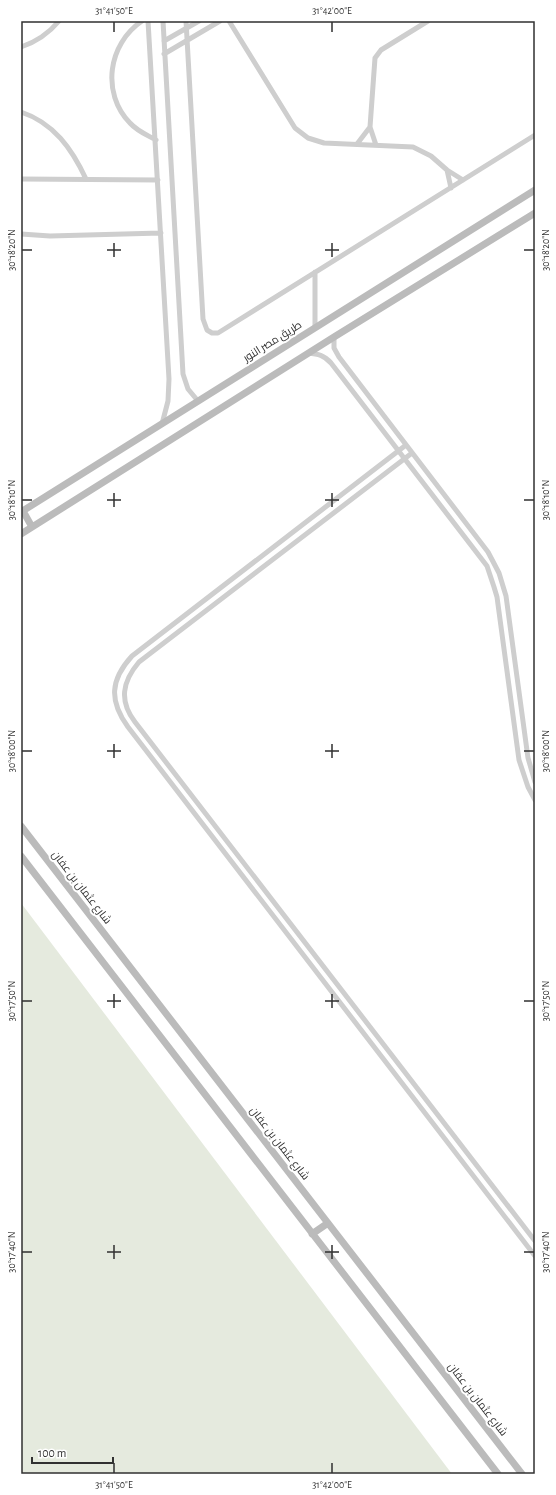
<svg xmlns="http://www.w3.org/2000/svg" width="556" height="1495" viewBox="0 0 556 1495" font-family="'Alegreya Sans',Cairo,sans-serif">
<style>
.green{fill:#e5eade}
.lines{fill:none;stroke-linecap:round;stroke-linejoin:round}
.street{stroke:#cecece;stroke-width:5}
.secondary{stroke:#bbb;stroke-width:7}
.ticks{fill:none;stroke:#313131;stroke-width:1.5}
.labels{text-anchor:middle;stroke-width:4;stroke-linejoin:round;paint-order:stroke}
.street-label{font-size:11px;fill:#313131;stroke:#fff}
.neatline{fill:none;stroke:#313131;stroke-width:1.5}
.ticks-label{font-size:10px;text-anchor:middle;fill:#313131}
</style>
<rect width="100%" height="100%" fill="#fff"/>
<path class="green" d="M21,903L452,1474H21Z"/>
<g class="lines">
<path class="street" d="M142,21C108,44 101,93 130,123C137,131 147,135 156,140
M148,21L169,379L168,401L162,424
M163,21L183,374L188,389L198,401
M186,21L203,319L207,330L212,333H218L535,135
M229,21L295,128L308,138L324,143L413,147L431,156L447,170L463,180
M164,41L199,21
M21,47C36,42 49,33 59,21
M164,54L220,21
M21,112C54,123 72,149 86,179
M357,144L370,127
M376,145L370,127L375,58L381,50L428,21
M447,170L451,188
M21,179L158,180
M21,234L50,236L161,233
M315,327V272
M334,337V348L339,357L488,552L499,573L506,596L528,758L535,782
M308,353C318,354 324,355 331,363L487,566L494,587L497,597L519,760L528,787L535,800
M406,445L132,656C110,680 109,701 128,727L535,1256
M412,453L139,662C122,682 119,701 135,722L535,1241"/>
<path class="secondary" d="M23,511L32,527
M21,512L535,190
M21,534L334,337L535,213
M21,826L522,1474
M21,856L498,1474
M312,1234L328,1223"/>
</g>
<path class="ticks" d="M114,22V32M332,22V32M114,243V257M332,243V257M22,250H32M107,250H121M325,250H339M524,250H534M114,493V507M332,493V507M22,500H32M107,500H121M325,500H339M524,500H534M114,744V758M332,744V758M22,751H32M107,751H121M325,751H339M524,751H534M114,994V1008M332,994V1008M22,1001H32M107,1001H121M325,1001H339M524,1001H534M114,1245V1259M332,1245V1259M22,1252H32M107,1252H121M325,1252H339M524,1252H534M114,1463V1473M332,1463V1473"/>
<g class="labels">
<g class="street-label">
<text transform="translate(272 341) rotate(-32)" y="4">طريق مصر النور</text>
<text transform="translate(82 887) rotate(52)" y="4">شارع عثمان بن عفان</text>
<text transform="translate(280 1143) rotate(52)" y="4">شارع عثمان بن عفان</text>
<text transform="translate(478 1399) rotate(52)" y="4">شارع عثمان بن عفان</text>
</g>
</g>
<rect width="556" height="1495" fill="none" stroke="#ffffff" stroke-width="44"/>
<path d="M32 1457v6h81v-6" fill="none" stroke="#313131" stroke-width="2"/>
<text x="38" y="1457" font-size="12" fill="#313131" stroke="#ffffff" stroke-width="3" paint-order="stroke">100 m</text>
<rect x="22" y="22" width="512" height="1451" class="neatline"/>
<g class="ticks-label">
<text x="114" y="14">31°41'50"E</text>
<text x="332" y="14">31°42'00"E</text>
<text transform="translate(11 250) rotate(-90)" y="4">30°18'20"N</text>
<text transform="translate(545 250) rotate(-90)" y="4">30°18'20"N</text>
<text transform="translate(11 500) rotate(-90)" y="4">30°18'10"N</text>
<text transform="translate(545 500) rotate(-90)" y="4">30°18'10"N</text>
<text transform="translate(11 751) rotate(-90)" y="4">30°18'00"N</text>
<text transform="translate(545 751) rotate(-90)" y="4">30°18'00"N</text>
<text transform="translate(11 1001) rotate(-90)" y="4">30°17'50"N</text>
<text transform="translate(545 1001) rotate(-90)" y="4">30°17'50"N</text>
<text transform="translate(11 1252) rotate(-90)" y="4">30°17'40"N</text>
<text transform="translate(545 1252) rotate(-90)" y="4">30°17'40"N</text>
<text x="114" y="1488">31°41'50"E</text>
<text x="332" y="1488">31°42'00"E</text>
</g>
</svg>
